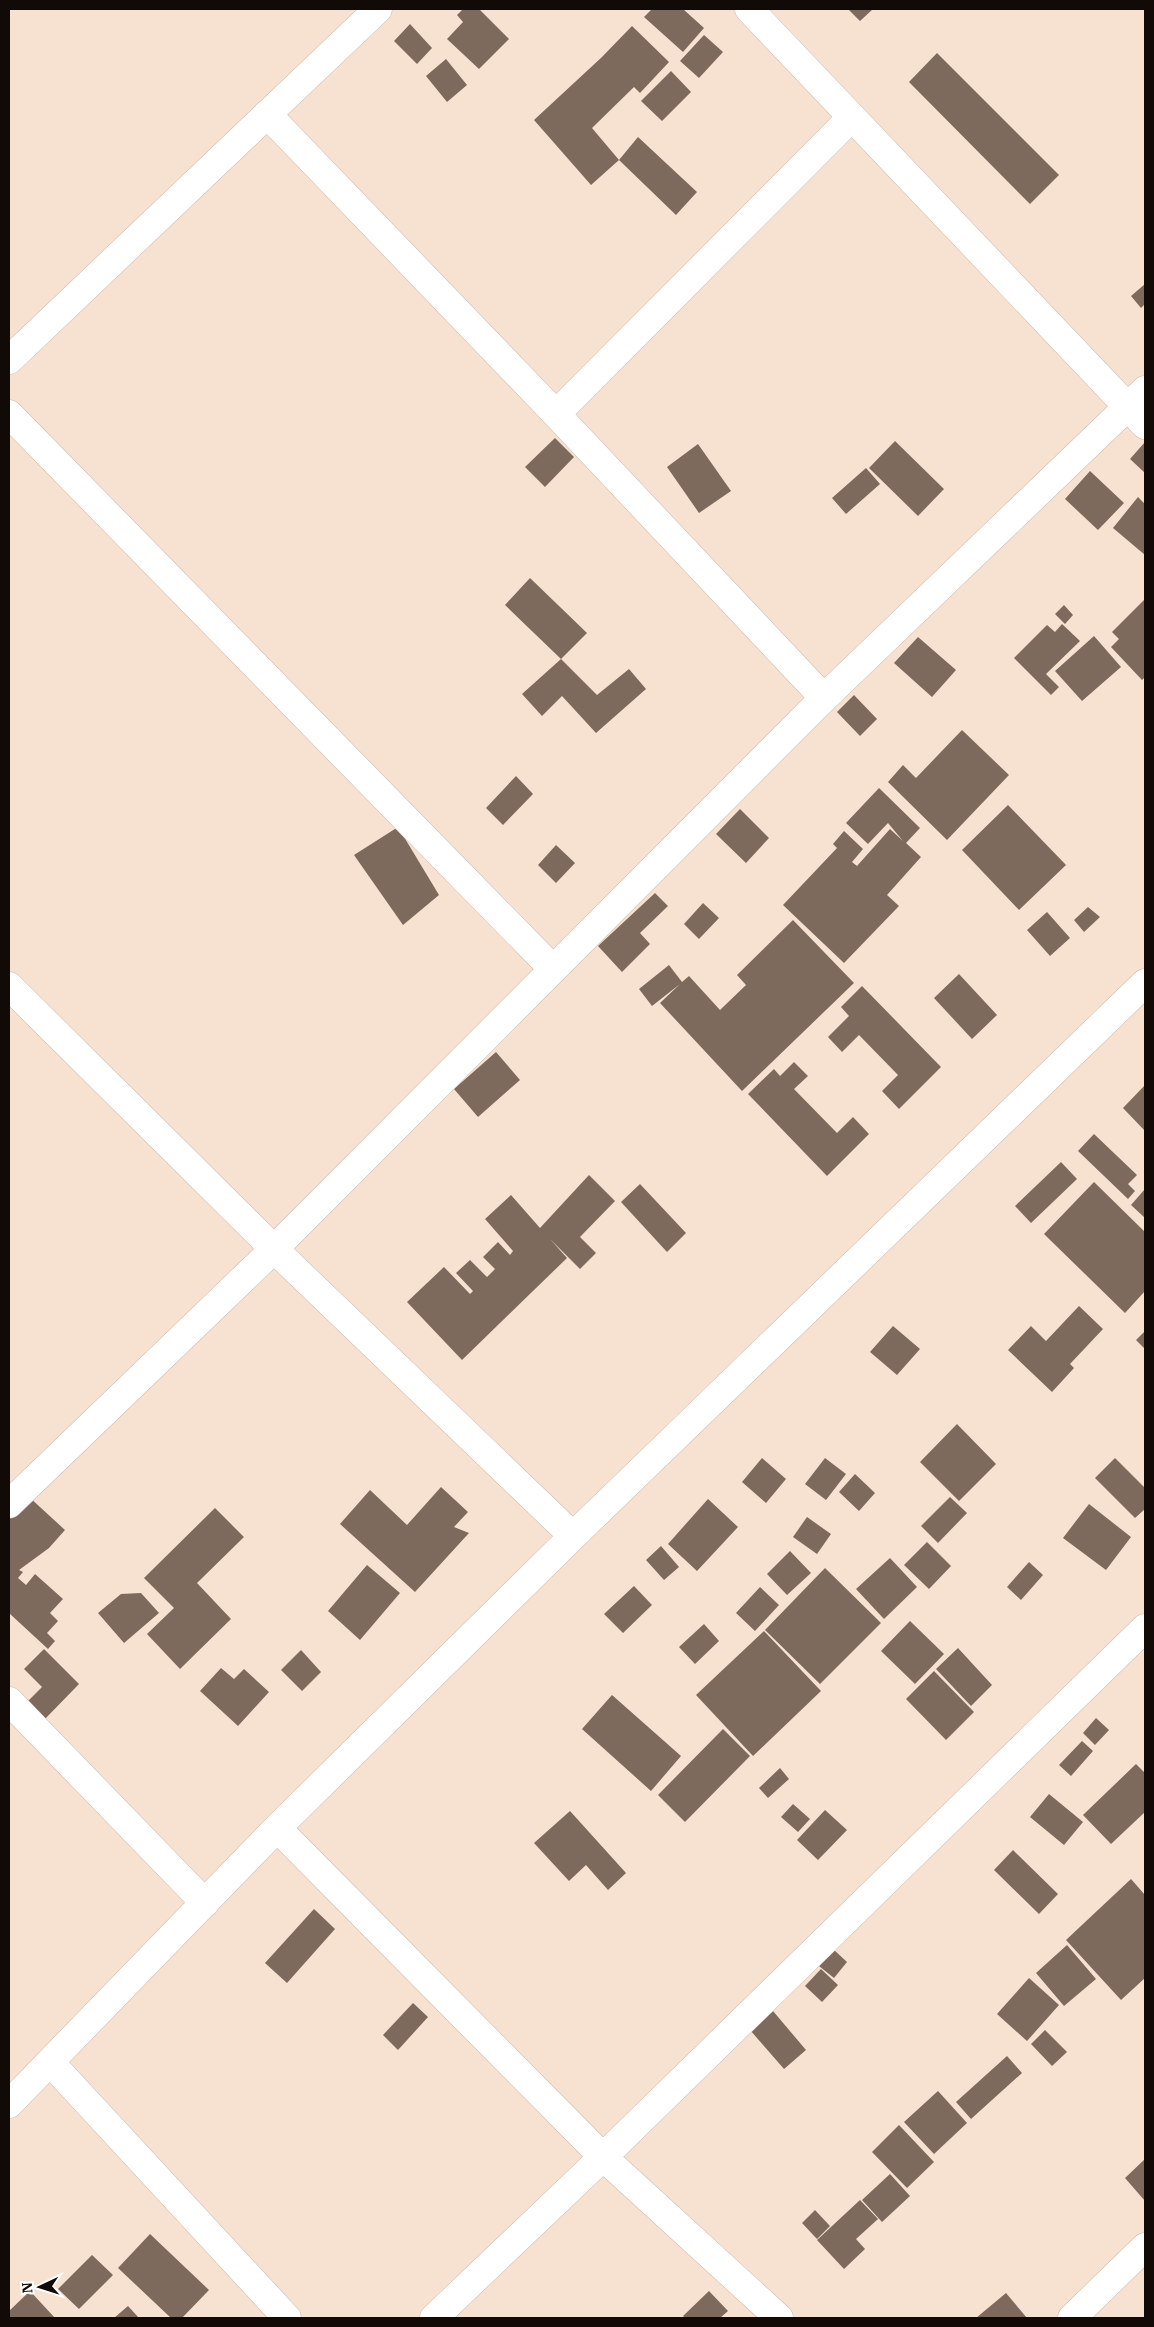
<svg xmlns="http://www.w3.org/2000/svg" width="1154" height="2327" viewBox="0 0 1154 2327" font-family="'IBM Plex Serif',serif">
<style>
.building{fill:#7d6a5d}
.lines{fill:none;stroke-linecap:round;stroke-linejoin:round}
.street-casing{stroke:#cfbaab;stroke-width:29}
.street{stroke:#fff;stroke-width:28}
</style>
<rect width="100%" height="100%" fill="#f7e1d1"/>
<path class="building" d="M463,9H479L509,39L479,69L447,39L463,22L457,15Z
M652,9H683L704,28L683,52L644,17Z
M848,9H873L860,21Z
M410,24L432,48L417,64L394,41Z
M632,26L669,62L640,93L634,87L592,128L619,160L591,185L534,120L602,57Z
M704,35L723,52L699,78L680,61Z
M937,53L1059,175L1030,204L909,82Z
M446,59L467,85L447,102L426,76Z
M671,71L691,92L662,121L641,101Z
M638,137L697,192L676,215L619,160Z
M1145,284V304L1141,308L1131,296Z
M555,438L574,457L545,487L525,467Z
M895,441L944,489L918,516L869,468Z
M1145,442V473L1130,459Z
M698,444L731,491L699,513L667,467Z
M866,468L880,484L846,514L832,498Z
M1090,471L1124,503L1098,530L1065,499Z
M1138,497L1145,504V555L1113,528Z
M530,578L587,633L561,659L505,605Z
M1144,600L1145,677L1142,680L1111,647L1119,639L1112,632Z
M1064,605L1073,615L1065,624L1055,614Z
M1062,624L1080,641L1046,674L1059,687L1051,695L1014,658L1047,625L1055,632Z
M1094,636L1121,667L1082,701L1055,671Z
M918,637L956,670L932,697L894,663Z
M561,659L597,695L629,669L646,689L596,733L562,696L542,716L522,694Z
M854,695L877,719L860,736L837,712Z
M962,730L1009,775L947,840L888,782L903,765L916,778Z
M516,776L533,794L503,825L486,808Z
M879,788L920,828L906,843L921,857L887,895L899,906L844,963L783,905L837,848L833,844L844,831L863,849L852,862L857,866L890,829L903,841L888,823L868,844L846,823Z
M1008,805L1066,865L1019,910L962,850Z
M740,809L769,838L746,863L716,834Z
M398,827L439,895L403,925L354,855Z
M556,845L575,863L556,883L538,865Z
M655,893L668,906L640,933L650,944L622,972L598,946Z
M703,903L719,918L699,939L684,924Z
M1088,907L1100,917L1084,932L1074,920Z
M1047,912L1070,938L1050,956L1027,930Z
M793,920L854,983L742,1091L660,1003L680,984L652,1006L639,989L669,965L682,982L689,976L720,1010L746,985L737,975Z
M959,974L997,1015L972,1039L934,998Z
M862,986L941,1067L899,1109L882,1091L898,1075L859,1035L842,1052L828,1037L849,1016L841,1007Z
M496,1052L520,1080L478,1117L454,1089Z
M794,1062L808,1076L794,1089L837,1133L853,1117L869,1134L827,1176L748,1094L774,1069L780,1076Z
M1145,1085V1131L1123,1108Z
M1094,1134L1137,1175L1128,1184L1135,1191L1128,1199L1078,1151Z
M1061,1162L1077,1179L1031,1223L1015,1206Z
M589,1175L615,1201L580,1237L596,1253L580,1269L550,1239L567,1258L462,1360L407,1302L444,1267L470,1294L473,1291L456,1273L470,1260L487,1277L495,1269L483,1257L498,1242L510,1255L513,1251L485,1219L511,1195L540,1228Z
M1094,1182L1145,1232V1291L1125,1313L1044,1234Z
M640,1184L686,1233L667,1252L621,1202Z
M1145,1189V1218L1131,1205Z
M1079,1306L1103,1329L1070,1364L1074,1368L1052,1392L1008,1350L1031,1326L1046,1341Z
M893,1326L920,1349L897,1375L870,1352Z
M1145,1331V1349L1136,1340Z
M957,1424L996,1464L959,1501L920,1462Z
M762,1458L786,1479L766,1503L742,1482Z
M825,1458L846,1474L826,1500L805,1484Z
M1115,1458L1145,1488V1509L1135,1518L1095,1478Z
M855,1474L875,1493L859,1511L839,1492Z
M441,1487L468,1512L454,1527L469,1533L415,1592L340,1524L370,1490L407,1525Z
M28,1496L65,1530L49,1548L19,1570L23,1572L18,1578L26,1585L35,1574L63,1599L50,1613L58,1621L47,1633L55,1641L48,1649L9,1613V1517Z
M950,1497L967,1513L938,1543L921,1526Z
M708,1499L738,1527L697,1571L668,1544Z
M1089,1504L1131,1537L1106,1570L1063,1538Z
M215,1508L244,1537L197,1583L231,1619L180,1669L147,1634L174,1608L144,1578Z
M807,1517L831,1534L817,1554L793,1537Z
M927,1542L951,1566L929,1589L904,1565Z
M661,1546L679,1567L664,1580L646,1560Z
M790,1551L811,1573L787,1595L767,1574Z
M890,1558L917,1587L884,1619L856,1589Z
M1029,1562L1043,1575L1021,1600L1007,1587Z
M367,1565L400,1593L360,1640L328,1611Z
M825,1568L881,1623L820,1684L765,1630Z
M634,1586L652,1605L623,1633L604,1614Z
M760,1587L779,1605L755,1631L736,1613Z
M141,1593L159,1613L124,1643L98,1613L121,1594Z
M910,1621L944,1654L915,1684L881,1651Z
M704,1624L719,1641L695,1664L679,1647Z
M764,1631L821,1691L753,1756L696,1695Z
M958,1648L992,1685L971,1706L936,1669Z
M44,1649L79,1684L44,1720L27,1702L42,1687L24,1669Z
M301,1650L321,1672L302,1691L281,1670Z
M221,1668L234,1679L244,1669L269,1692L238,1726L200,1691Z
M934,1671L974,1712L946,1740L906,1699Z
M612,1695L681,1756L651,1791L582,1729Z
M1096,1718L1109,1730L1095,1745L1083,1733Z
M723,1729L750,1756L685,1822L658,1795Z
M1082,1741L1093,1751L1071,1776L1059,1765Z
M1136,1764L1145,1773V1812L1111,1844L1083,1815Z
M780,1768L789,1779L768,1798L759,1788Z
M1049,1794L1083,1822L1064,1845L1030,1817Z
M793,1804L810,1819L798,1832L781,1817Z
M825,1810L847,1830L818,1860L797,1840Z
M570,1811L626,1873L608,1890L586,1865L569,1881L534,1843Z
M1013,1850L1058,1894L1039,1914L994,1870Z
M1131,1879L1145,1895V1978L1121,2000L1066,1940Z
M314,1909L335,1929L287,1983L265,1963Z
M1067,1945L1096,1979L1064,2006L1036,1973Z
M833,1949L847,1962L834,1978L819,1966Z
M821,1969L838,1985L822,2002L805,1986Z
M1029,1978L1059,2005L1027,2041L997,2014Z
M413,2003L428,2017L398,2050L383,2035Z
M773,2011L806,2050L784,2069L750,2030Z
M1045,2030L1067,2052L1052,2066L1031,2044Z
M1007,2056L1022,2073L971,2119L956,2102Z
M938,2091L967,2123L934,2154L904,2122Z
M899,2125L934,2162L907,2188L872,2152Z
M1145,2159V2201L1125,2178Z
M890,2174L910,2196L882,2222L862,2200Z
M860,2200L878,2219L856,2239L865,2249L844,2269L817,2240Z
M815,2210L830,2226L817,2239L802,2223Z
M150,2234L209,2290L182,2318H171L118,2268Z
M92,2255L113,2275L79,2309L58,2289Z
M30,2291L55,2318H9V2311Z
M709,2291L728,2311L720,2318H685L683,2316Z
M1006,2293L1027,2318H976Z
M128,2306L139,2318H114Z"/>
<g class="lines">
<defs>
<path id="street" d="M749,9L1145,425
M267,114L556,414L824,698
M9,360L378,9
M9,414L552,968
M556,414L852,117
M9,986L274,1249L573,1536
M9,1504L274,1249L824,698L1145,390
M9,1701L205,1903
M277,1828L603,2157L779,2318
M50,2062L287,2318
M9,2104L277,1828L573,1536L1145,983
M434,2318L603,2157L1145,1628
M1072,2318L1145,2247"/>
</defs>
<use href="#street" class="street-casing"/>
<use href="#street" class="street"/>
</g>
<rect width="1154" height="2327" fill="none" stroke="#110a06" stroke-width="20"/>
<g transform="translate(40 2287) rotate(266)" stroke="#ffffff" stroke-width="4" paint-order="stroke">
<path d="M0-4L9 19L0 12L-9 19Z" fill="#110a06"/>
<text y="-8" font-size="14" font-weight="bold" text-anchor="middle" fill="#110a06">N</text>
</g>
</svg>
